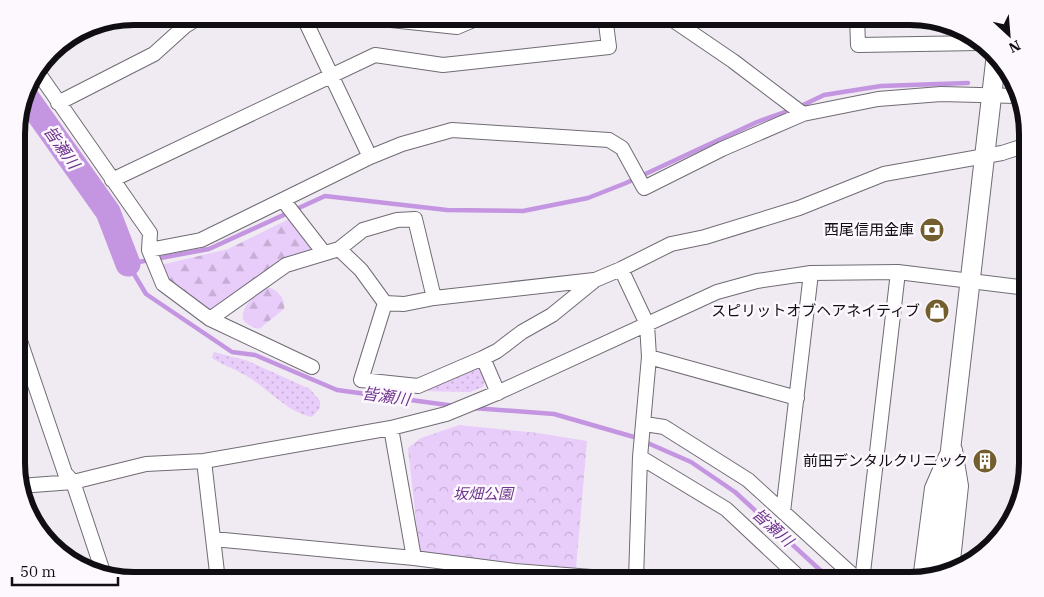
<svg xmlns="http://www.w3.org/2000/svg" width="1044" height="597" viewBox="0 0 1044 597" font-family="'IBM Plex Serif','Noto Sans JP',serif">
<style>
.grass{fill:url(#grass-dots)}
.forest{fill:url(#forest-firs)}
.park{fill:url(#park-crowns)}
.lines{fill:none;stroke-linecap:round;stroke-linejoin:round}
.stream{stroke:#c495e0;stroke-width:4.5}
.river{stroke:#c495e0;stroke-width:25}
.street-casing{stroke:#706b74;stroke-width:16}
.secondary-casing{stroke:#706b74;stroke-width:21}
.street{stroke:#fff;stroke-width:14}
.secondary{stroke:#fff;stroke-width:19}
.labels{text-anchor:middle;stroke-width:5;stroke-linejoin:round;paint-order:stroke}
.poi-label{font-size:15px;fill:#100e12;stroke:#fcf8fe;text-anchor:end}
.park-label{font-size:15px;font-style:italic;fill:#70368f;stroke:#fcf8fe}
.water-label{font-size:16px;font-style:italic;fill:#6f358d;stroke:#fcf8fe}
.rim{fill:none;stroke:#100e12;stroke-width:6}
</style>
<defs>
<pattern id="grass-dots" width="8" height="8" patternUnits="userSpaceOnUse" patternTransform="scale(1.25)"><rect width="8" height="8" fill="#e8ccfa"/><path d="M2 2h.1M6 6h.1" fill="none" stroke="#c6aed5" stroke-width="1.8" stroke-linecap="round"/></pattern>
<pattern id="forest-firs" width="22" height="20" patternUnits="userSpaceOnUse" patternTransform="scale(1.25)"><rect width="22" height="20" fill="#e8ccfa"/><path d="M5 1l3.5 6h-7zM16 11l3.5 6h-7z" fill="#c6aed5"/></pattern>
<pattern id="park-crowns" width="20" height="18" patternUnits="userSpaceOnUse" patternTransform="scale(1.25)"><rect width="20" height="18" fill="#e8ccfa"/><path d="M2 6a3 3 0 1 1 6 0M12 15a3 3 0 1 1 6 0" fill="none" stroke="#c6aed5"/></pattern>
</defs>
<rect width="100%" height="100%" fill="#f0eaf3"/>
<path class="grass" d="M214,352L248,361L310,389L320,401V408L312,417C288,412 270,391 250,378C238,370 224,366 212,358Z
M471,367L481,369L485,380L483,387L470,392L418,391Z"/>
<path class="forest" d="M291,218L314,250L289,256L208,312L170,285L161,265L228,249Z
M264,287C275,287 286,297 284,309L259,329C227,321 250,299 264,287Z"/>
<path class="park" d="M459,425L538,433L587,441L576,568L420,555L408,448L421,438Z"/>
<g class="lines">
<path class="stream" d="M455,406L337,390L255,355L232,352L146,294L128,264L209,249L325,196L447,210L523,211L588,198L626,183L757,122L799,107L824,95L881,86L968,83
M473,408L554,414L634,437L691,462L735,492L832,581"/>
<path class="river" d="M25,95L108,212L128,264"/>
<defs>
<path id="street" d="M303,16L370,157
M353,16L457,27L483,16
M667,16L733,61L803,114
M857,16L858,45L980,43
M37,71L150,233L149,250L201,240L370,157L402,144L452,130L609,140L622,148L644,188L722,149L803,114L878,99L941,94L1017,96
M58,103L154,54L185,26L201,16
M112,180L375,55L443,65L609,47L605,16
M283,200L324,253
M149,250L163,284L210,319L312,367
M621,269L647,324L649,357L640,457L636,579
M434,298L594,280
M385,303L361,380L418,386L483,358
M210,319L286,265L339,249L361,270L385,303L404,304L434,298L415,219L397,220L363,230L339,249
M17,332L65,473L73,482L103,572
M649,357L797,398
M498,393L483,358L497,351L522,332L552,315L595,280L621,269L671,244L705,237L799,208L884,174L1002,153L1027,145
M645,424L664,427L748,480L859,581
M391,428L414,558
M640,457L726,509L803,581
M204,461L218,581
M1024,483L1028,414
M20,486L73,482L146,464L204,461L391,428L446,414L497,393L717,292L757,281L811,273L898,272L1027,288
M783,512L811,273
M213,539L414,558L515,571L642,581
M952,570L961,486L955,450
M920,580L932,488L946,456
M862,581L898,272"/>
<path id="secondary" d="M936,575L996,58"/>
</defs>
<use href="#street" class="street-casing"/>
<use href="#secondary" class="secondary-casing"/>
<use href="#street" class="street"/>
<use href="#secondary" class="secondary"/>
</g>
<defs>
<symbol id="bank-disc" viewBox="-11 -11 22 22"><circle r="9.5" fill="#735e2d" stroke="#fcf8fe"/><path d="M-6-4H6V4H-6ZM0-2.3a2.3 2.3 0 1 0 0 4.6a2.3 2.3 0 1 0 0-4.6Z" fill="#fff"/></symbol>
<symbol id="shop-disc" viewBox="-11 -11 22 22"><circle r="9.5" fill="#735e2d" stroke="#fcf8fe"/><path d="M-5-2.5h2.3a2.7 3.5 0 0 1 5.4 0H5L5.5 6h-11ZM-1.5-2.5h3a1.5 2.3 0 0 0-3 0Z" fill="#fff"/></symbol>
<symbol id="building-disc" viewBox="-11 -11 22 22"><circle r="9.5" fill="#735e2d" stroke="#fcf8fe"/><path d="M-4-6H4V6H1V3H-1V6H-4ZM-2.5-4.3h1.7v1.8h-1.7ZM.8-4.3h1.7v1.8H.8ZM-2.5-1h1.7V.8h-1.7ZM.8-1h1.7V.8H.8Z" fill="#fff"/></symbol>
</defs>
<g fill-rule="evenodd">
<use href="#bank-disc" x="918" y="216" width="28" height="28"/>
<use href="#shop-disc" x="923" y="297" width="28" height="28"/>
<use href="#building-disc" x="971" y="447" width="28" height="28"/>
</g>
<g class="labels">
<g class="poi-label">
<text x="914" y="235">西尾信用金庫</text>
<text x="920" y="316">スピリットオブヘアネイティブ</text>
<text x="968" y="466">前田デンタルクリニック</text>
</g>
<g class="park-label">
<text x="483" y="499">坂畑公園</text>
</g>
<g class="water-label">
<text transform="translate(62 147) rotate(55)" y="6">皆瀬川</text>
<text transform="translate(386 396) rotate(8)" y="6">皆瀬川</text>
<text transform="translate(773 527) rotate(42)" y="6">皆瀬川</text>
</g>
</g>
<path d="M0 0H1044V597H0ZM134 25H910A109 109 0 0 1 1019 134V463A109 109 0 0 1 910 572H134A109 109 0 0 1 25 463V134A109 109 0 0 1 134 25Z" fill="#fcf8fe" fill-rule="evenodd"/>
<path class="rim" d="M134 25H910A109 109 0 0 1 1019 134V463A109 109 0 0 1 910 572H134A109 109 0 0 1 25 463V134A109 109 0 0 1 134 25Z"/>
<g transform="translate(1009 35) rotate(154)" stroke="#fcf8fe" stroke-width="4" paint-order="stroke">
<path d="M0-4L9 19L0 12L-9 19Z" fill="#100e12"/>
<text y="-8" font-size="14" font-weight="bold" text-anchor="middle" fill="#100e12">N</text>
</g>
<path d="M12 577v8h106v-8" fill="none" stroke="#100e12" stroke-width="2.5"/>
<text x="20" y="577" font-size="15" fill="#100e12" stroke="#fcf8fe" stroke-width="4" paint-order="stroke">50 m</text>
</svg>
